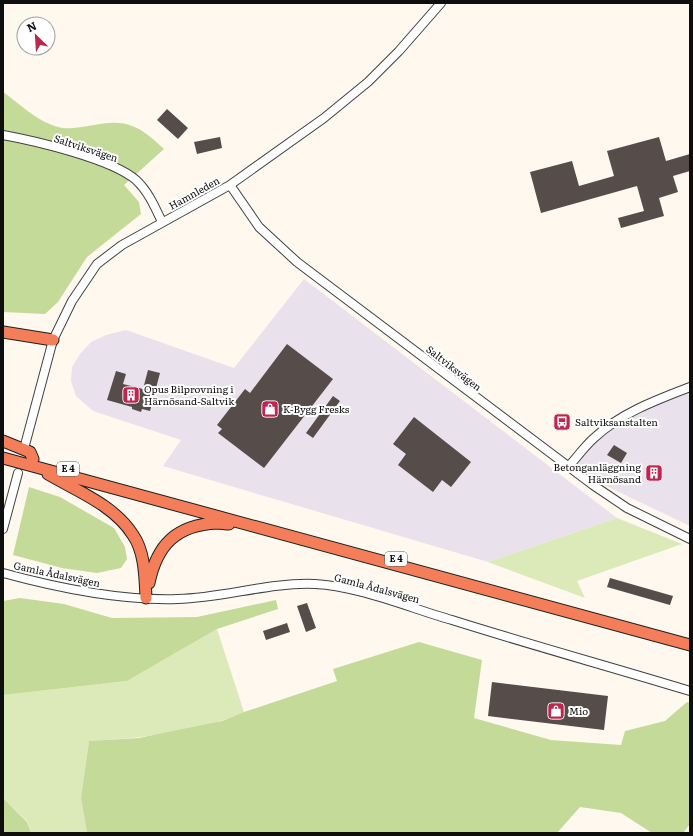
<svg xmlns="http://www.w3.org/2000/svg" width="693" height="836" viewBox="0 0 693 836" font-family="Literata,serif">
<style>
.industrial{fill:#e9e2ec}
.green{fill:#dce9b9}
.forest{fill:#c4da98}
.building{fill:#564c4a}
.lines{fill:none;stroke-linecap:round;stroke-linejoin:round}
.minor-casing{stroke:#414141;stroke-width:10}
.highway-casing{stroke:#1f1f1f;stroke-width:13}
.minor{stroke:#fff;stroke-width:8}
.highway{stroke:#f37e59;stroke-width:11}
.labels{text-anchor:middle;stroke-width:4;stroke-linejoin:round;paint-order:stroke}
.shield{fill:#fff;stroke:#565656;stroke-width:1}
.shield-label{font-size:9px;font-weight:bold;fill:#0e0e0e}
.street-label{font-size:10px;fill:#0e0e0e;stroke:#fff}
.poi-label{font-size:10px;fill:#0e0e0e;stroke:#fff;text-anchor:start}
</style>
<rect width="100%" height="100%" fill="#fff8ef"/>
<path class="industrial" d="M304,279L617,518L488,562L163,466L181,440L93,411L76,396L71,381L72,367L80,354L91,342L106,335L126,330L234,368Z
M690,385V526L562,465L600,427L619,413L640,403Z"/>
<path class="green" d="M617,518L682,544L577,581L585,598L488,562Z
M217,629L244,712C196,733 141,738 89,741L81,798L87,833H31L27,821L3,798V695L127,681Z"/>
<path class="forest" d="M3,92C20,104 41,125 63,128C85,130 111,117 132,126C144,130 154,140 164,149L124,185L139,202L141,214L87,257L58,302L45,314L3,312Z
M29,487L60,497L114,528L125,547L127,559L121,568L97,573L62,568L13,555Z
M20,598L64,604L112,618L197,617L276,600L278,609L217,629L127,681L3,695V601Z
M419,642L482,660L474,718L551,740L621,745L625,731L665,721L687,702L690,703V824L683,833H652L621,813L580,807L557,833H87L81,798L89,741L139,738L222,721L244,712L337,681L333,669Z
M3,798L27,822L31,833H3Z"/>
<path class="building" d="M167,109L188,128L178,139L157,120Z
M220,137L222,148L197,154L194,142Z
M659,137L666,161L690,154V171L673,176L678,192L659,198L664,216L621,228L618,218L644,211L637,186L541,213L530,172L572,161L579,186L614,176L607,151Z
M287,344L333,379L264,468L218,433L222,429L217,425L245,389L250,393Z
M148,370L160,373L150,411L142,409L141,412L132,409V407L107,400L116,371L126,374L123,384L143,389Z
M333,396L340,401L313,438L306,433Z
M414,417L471,462L451,487L442,480L433,492L398,465L406,454L393,444Z
M614,445L627,453L621,463L607,455Z
M610,578L673,596L670,605L607,587Z
M307,603L316,628L306,632L297,606Z
M287,623L290,632L266,640L263,631Z
M492,682L608,696L604,730L488,716Z"/>
<g class="lines">
<defs>
<path id="minor" d="M3,135C36,141 112,159 136,180C148,191 155,207 162,222
M230,185L259,227L297,262L593,485L627,508L690,539
M25,445L53,340L72,301L97,264L122,245L230,185L324,118L368,82L399,51L441,3
M569,466C577,457 585,446 594,438C621,413 656,400 690,387
M3,529L18,473
M3,573C58,588 121,601 178,599C224,598 269,582 315,584C358,586 410,608 452,620C531,645 611,667 690,691"/>
<path id="highway" d="M3,332L53,340
M3,441L30,452L33,459
M3,458L690,645
M48,474C77,491 114,505 133,535C145,552 145,578 146,598
M149,583C157,545 176,525 217,523C221,523 225,524 229,524"/>
</defs>
<use href="#minor" class="minor-casing"/>
<use href="#highway" class="highway-casing"/>
<use href="#minor" class="minor"/>
<use href="#highway" class="highway"/>
</g>
<defs>
<symbol id="building-square" viewBox="-11 -11 22 22"><rect x="-9" y="-9" width="18" height="18" rx="4" fill="#bd274f" stroke="#fff"/><path d="M-4-6H4V6H1V3H-1V6H-4ZM-2.5-4.3h1.7v1.8h-1.7ZM.8-4.3h1.7v1.8H.8ZM-2.5-1h1.7V.8h-1.7ZM.8-1h1.7V.8H.8Z" fill="#fff"/></symbol>
<symbol id="shop-square" viewBox="-11 -11 22 22"><rect x="-9" y="-9" width="18" height="18" rx="4" fill="#bd274f" stroke="#fff"/><path d="M-5-2.5h2.3a2.7 3.5 0 0 1 5.4 0H5L5.5 6h-11ZM-1.5-2.5h3a1.5 2.3 0 0 0-3 0Z" fill="#fff"/></symbol>
<symbol id="bus-square" viewBox="-11 -11 22 22"><rect x="-9" y="-9" width="18" height="18" rx="4" fill="#bd274f" stroke="#fff"/><path d="M-5-6H5V4H4V6H2V4H-2V6H-4V4H-5ZM-3.5-4V0h7V-4ZM-3.5 1.2v1.5H-2V1.2ZM2 1.2v1.5H3.5V1.2Z" fill="#fff"/></symbol>
</defs>
<g fill-rule="evenodd">
<use href="#building-square" x="121" y="385" width="20" height="20"/>
<use href="#shop-square" x="260" y="399" width="20" height="20"/>
<use href="#bus-square" x="552" y="412" width="20" height="20"/>
<use href="#building-square" x="644" y="463" width="20" height="20"/>
<use href="#shop-square" x="546" y="701" width="20" height="20"/>
</g>
<g class="labels">
<g class="shield">
<rect x="57" y="462" width="22" height="14" rx="3"/>
<rect x="385" y="552" width="22" height="14" rx="3"/>
</g>
<g class="shield-label">
<text x="68" y="472">E 4</text>
<text x="396" y="562">E 4</text>
</g>
<g class="street-label">
<text transform="translate(86 148) rotate(18)" y="4">Saltviksvägen</text>
<text transform="translate(194 193) rotate(-29)" y="4">Hamnleden</text>
<text transform="translate(454 368) rotate(38)" y="4">Saltviksvägen</text>
<text transform="translate(57 574) rotate(12)" y="4">Gamla Ådalsvägen</text>
<text transform="translate(377 588) rotate(15)" y="4">Gamla Ådalsvägen</text>
</g>
<g class="poi-label">
<text x="144" y="393">Opus Bilprovning i<tspan x="144" dy="12">Härnösand-Saltvik</tspan></text>
<text x="283" y="413">K-Bygg Fresks</text>
<text x="575" y="426">Saltviksanstalten</text>
<text x="641" y="471" text-anchor="end">Betonganläggning<tspan x="641" dy="12">Härnösand</tspan></text>
<text x="569" y="715">Mio</text>
</g>
</g>
<rect width="693" height="836" fill="none" stroke="#0e0e0e" stroke-width="8"/>
<g transform="translate(36 36) rotate(335)"><circle r="19" fill="#ffffff" stroke="#9f9f9f"/>
<path d="M0-3L7 15L0 10L-7 15Z" fill="#bd274f"/>
<text y="-6" font-size="11" font-weight="bold" text-anchor="middle" fill="#0e0e0e">N</text>
</g>
</svg>
